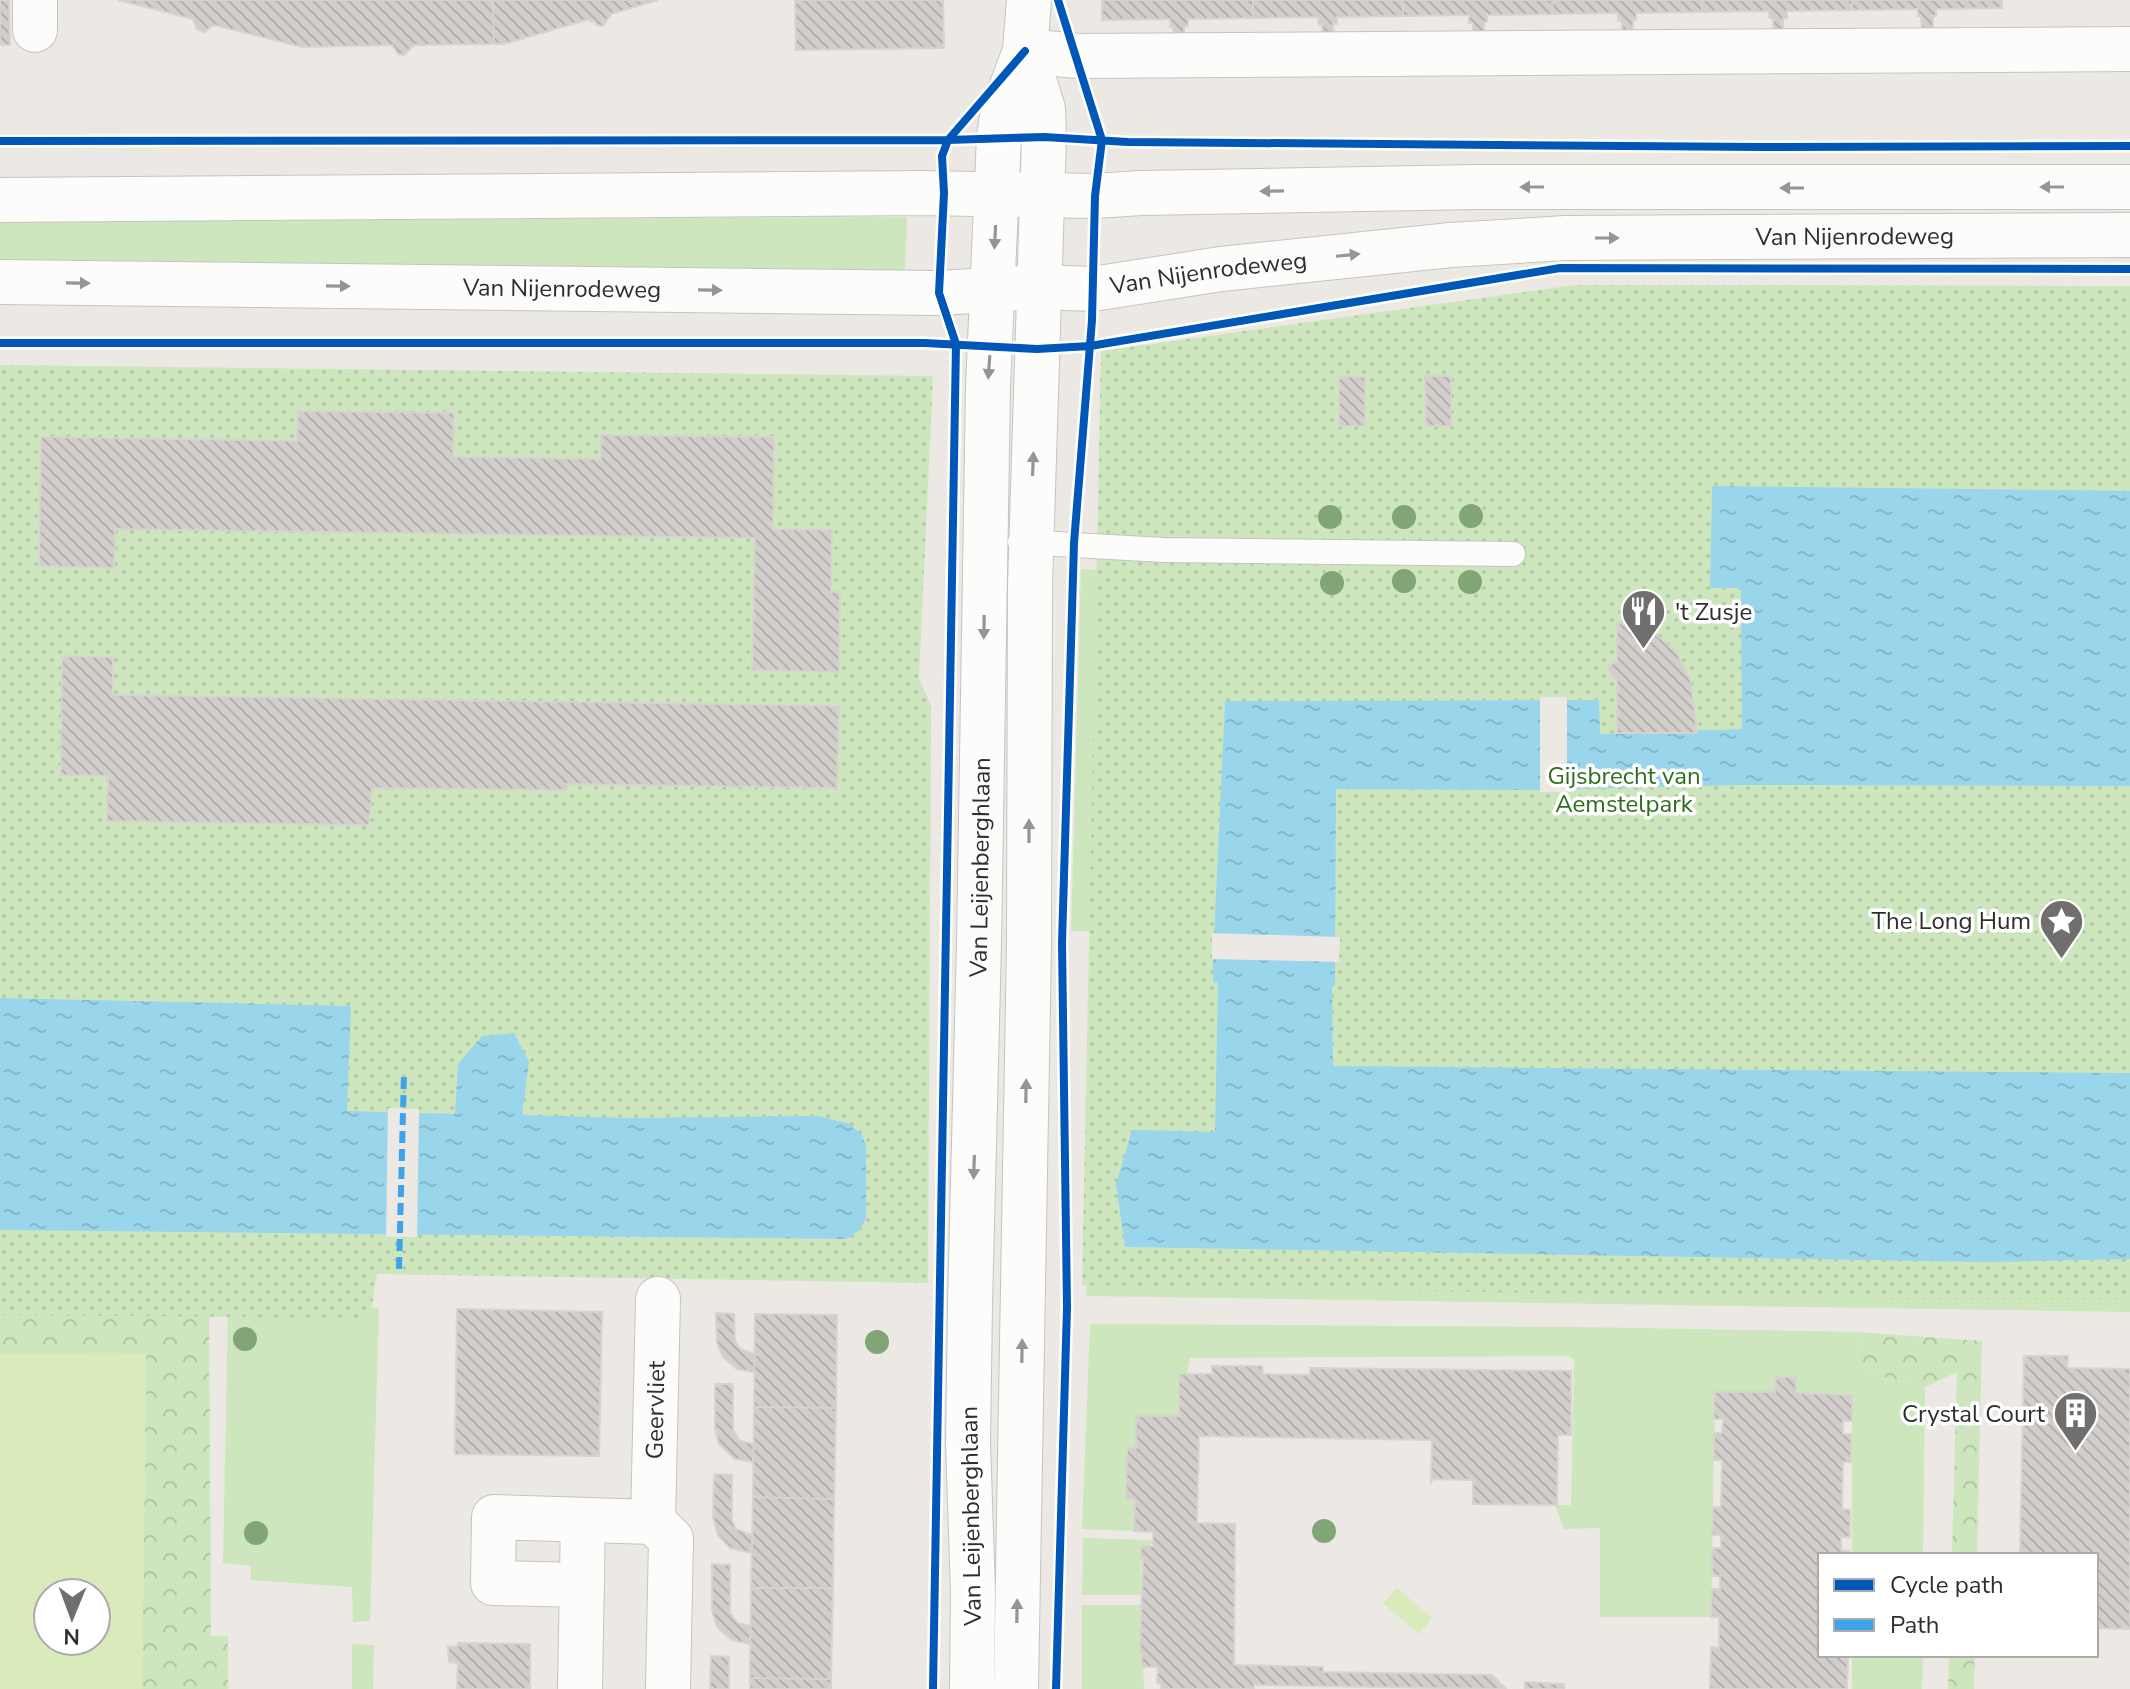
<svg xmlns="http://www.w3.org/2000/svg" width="2130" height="1689" viewBox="0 0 2130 1689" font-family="'Nunito Sans',sans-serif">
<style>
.grass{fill:#cee6be}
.forest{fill:url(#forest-crowns)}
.park{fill:url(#park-dots)}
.pitch{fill:#d9eabb;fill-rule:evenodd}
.water{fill:url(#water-ripples)}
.pier{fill:#ece8e4}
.building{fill:url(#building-back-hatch);stroke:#d7d4d0;stroke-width:2}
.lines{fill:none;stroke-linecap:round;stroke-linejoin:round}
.service-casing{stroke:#c5c4c5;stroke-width:26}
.minor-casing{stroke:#c5c4c5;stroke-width:46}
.tertiary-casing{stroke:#c5c4c5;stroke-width:46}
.secondary-casing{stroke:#c5c4c5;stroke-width:46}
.service{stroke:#fcfcfb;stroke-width:24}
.minor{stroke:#fcfcfb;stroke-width:44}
.tertiary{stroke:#fcfcfb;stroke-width:44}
.secondary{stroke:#fcfcfb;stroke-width:44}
.quiet{stroke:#3ea3eb;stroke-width:6;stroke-dasharray:12 6;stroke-linecap:butt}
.cycleway-casing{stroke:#fff;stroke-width:13}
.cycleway{stroke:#0057b8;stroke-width:8}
.tree{fill:#82a575}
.oneway{fill:#959594}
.labels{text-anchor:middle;stroke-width:7;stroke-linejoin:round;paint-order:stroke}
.street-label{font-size:24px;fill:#2e2e2e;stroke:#fff}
.poi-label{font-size:24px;fill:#2e2e2e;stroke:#fff;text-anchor:end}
.park-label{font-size:24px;fill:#2c6e1b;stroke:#fff}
</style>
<defs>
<pattern id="forest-crowns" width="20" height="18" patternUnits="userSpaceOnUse" patternTransform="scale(2)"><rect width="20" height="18" fill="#cee6be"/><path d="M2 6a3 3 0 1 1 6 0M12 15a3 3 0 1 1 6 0" fill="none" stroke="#b1c6a4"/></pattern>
<pattern id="park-dots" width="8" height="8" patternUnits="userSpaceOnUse" patternTransform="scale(2)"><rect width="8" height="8" fill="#cee6be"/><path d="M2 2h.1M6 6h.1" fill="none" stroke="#b1c6a4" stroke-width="1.8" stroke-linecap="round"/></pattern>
<pattern id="water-ripples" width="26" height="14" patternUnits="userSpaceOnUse" patternTransform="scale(2)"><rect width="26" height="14" fill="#99d6ec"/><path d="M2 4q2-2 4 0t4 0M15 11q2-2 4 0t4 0" fill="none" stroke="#84b8cb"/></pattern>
<pattern id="building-back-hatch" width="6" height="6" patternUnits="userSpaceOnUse" patternTransform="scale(2)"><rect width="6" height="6" fill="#d1cecb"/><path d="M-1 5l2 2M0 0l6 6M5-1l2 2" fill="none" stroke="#b4b1af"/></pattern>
</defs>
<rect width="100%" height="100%" fill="#ece8e4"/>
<path class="grass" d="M907,217L905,275L0,279V222Z
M1081,569L1139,571L1134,932L1071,931Z
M1090,1183L2130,1259V1312L1086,1296Z
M228,1306L379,1308L370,1621L353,1622L352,1587L251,1580V1566L223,1563Z
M1090,1324L1580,1327L1857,1332L1858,1370L1925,1387L1923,1555H1852V1394L1715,1392L1711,1617H1600V1528L1564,1529L1555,1505H1571L1574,1359L1568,1356L1190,1358L1179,1417L1136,1416L1134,1531L1082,1529Z
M1083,1538L1153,1540L1141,1560V1595H1082Z
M1082,1605H1141L1144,1689H1082Z
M352,1644L374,1645L373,1689H352Z
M1852,1655H1923L1922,1689H1852Z"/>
<path class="forest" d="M0,1304L209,1308L211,1636H228V1689H142L146,1353L0,1354Z
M1857,1332L1982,1341L1977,1555H1952L1957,1372L1925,1387L1858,1370Z
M1949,1655H1975L1974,1689H1948Z"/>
<path class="park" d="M1575,285L2130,286V1299H1893L1082,1285L1101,351Z
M0,365L933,376L919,678L931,706L928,1283L377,1274L370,1318L0,1315Z"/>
<path class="pitch" d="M146,1353L142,1689H0V1354ZM48,1593H96V1641H48Z
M1397,1588L1432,1618L1419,1634L1383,1603Z"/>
<path class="water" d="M1712,486L2130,491V786L1741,785L1535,790L1336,789L1335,986H1332L1333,1066L2130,1073V1259L1986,1262L1125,1247L1116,1184L1132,1130L1215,1132L1218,983L1213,982V959L1225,701L1599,700L1600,734L1742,729L1741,588H1710Z
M0,998L351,1006L347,1111L455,1114L458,1064L482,1036L514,1033L529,1062L522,1115L629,1118L818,1116L850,1124L861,1134L866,1145V1219L858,1231L847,1239L0,1230Z"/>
<path class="pier" d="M1540,697H1567V792H1540Z
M1212,933L1340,937L1339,962L1212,959Z
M388,1108L419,1109L417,1237H386Z"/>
<path class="building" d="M0,0H9L10,45H0Z
M118,0H493L494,44L414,45L404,55L398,54L392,45L302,47L214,25L204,32L197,29L193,19Z
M493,0H658L611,14L603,26L597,25L594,21L591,22L590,19L504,44H494Z
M795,0H943L944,48L796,50Z
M1102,0H1253V18L1188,19V26H1184V42H1174L1173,27H1170V19L1102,20Z
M1253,0H1403V16L1337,17V24H1333V40H1323L1322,24L1319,25L1318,17L1253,18Z
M1403,0H1552L1553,14L1487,15V22H1484V38H1473V23H1469V15L1403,16Z
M1552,0H1702V12L1636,13V20H1633V36H1622V20L1618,21V13L1553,14Z
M1702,0H1852V10L1787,11V18H1783V33L1773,34V19L1769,18V11L1702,12Z
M1852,0H2002V8L1936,9V16H1933V32H1922L1921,16H1918V9L1852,10Z
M1339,376L1365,377V426H1339Z
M1425,376H1451V426H1426Z
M298,411L454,413L453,457L601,459V435L774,437L773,529L832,530L831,592H840L839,672L752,670L755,538L115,529L114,568L39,566L41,437L297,441Z
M1617,623L1638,626L1653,632L1676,651L1691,682L1697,733H1617V681L1607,668L1617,660Z
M62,656L113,657V695L839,706L837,788L567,784V790L372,788L369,825L107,821L108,776L61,775Z
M457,1309L602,1312L599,1456L455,1454Z
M716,1313L734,1314L735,1340L740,1349L755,1354L754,1372L737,1369L723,1357L717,1343Z
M755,1314L837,1315L836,1408L754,1407Z
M2024,1356H2068L2067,1368L2130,1369V1629L2096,1628V1555H2020Z
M1212,1366H1262L1263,1374L1310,1375V1368L1571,1371V1435H1558L1557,1505L1473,1504V1480L1433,1479L1431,1482L1432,1440L1199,1436L1197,1523L1235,1524L1234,1665L1323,1667V1672L1492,1675L1506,1689L1254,1685V1689H1161V1684L1157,1683L1158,1667H1142V1654H1140L1143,1560H1141V1546H1153V1532L1134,1531L1135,1499H1126L1127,1448H1136V1416H1179V1374H1212Z
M1776,1377H1796V1393L1852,1395V1421H1843V1434H1851V1462H1843L1842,1509L1850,1510V1537H1841V1550L1849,1551V1555H1820V1655H1848L1847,1689H1710L1711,1647L1719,1648V1617H1711L1712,1589H1720V1576H1712V1548H1721V1535H1712L1713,1507H1721L1722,1460H1714V1433H1722L1723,1419H1714V1392H1775Z
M715,1384H733V1430L740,1441L754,1444L753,1462L735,1459L719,1444L715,1429Z
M754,1407L836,1408L834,1499L753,1497Z
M714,1474L732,1475V1520L736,1529L752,1535V1553L730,1548L718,1535L713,1517Z
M753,1497L834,1499L833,1588H751Z
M712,1564L730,1565V1613L738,1623L750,1626V1644L732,1640L717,1627L712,1610Z
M751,1588H833L831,1679L750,1678Z
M458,1643L530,1644V1689H457L458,1663L449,1662L448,1647L458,1646Z
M711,1656L729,1657V1689H710Z
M750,1678L831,1679V1689H750Z
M1525,1682L1564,1684V1689H1525Z"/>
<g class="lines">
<defs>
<path id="service" d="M1020,542L1164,550L1513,554"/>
<g id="minor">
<path d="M35,0V30"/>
<path d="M1025,51L1078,56L2130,49"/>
<path id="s1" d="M653,1522L658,1299"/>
<path d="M582,1585L493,1583L494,1517L653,1522L671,1539L668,1689"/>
<path d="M580,1689L583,1520"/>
</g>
<g id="tertiary">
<path id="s2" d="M972,1689L973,1592L968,1443L970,1304L979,943L988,387L999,137L1003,110L1025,51L1029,0"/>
<path d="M1016,1689L1029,943L1030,586L1044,137L1043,109L1025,51"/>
</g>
<g id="secondary">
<path d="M0,200L923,193L1095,196L1141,193L1475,187H2130"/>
<path id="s3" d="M0,282L939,293L1039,287L1093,289L1221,269L1451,245L1566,238L2130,235"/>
</g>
</defs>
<use href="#service" class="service-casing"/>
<use href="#minor" class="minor-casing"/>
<use href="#tertiary" class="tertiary-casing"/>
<use href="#secondary" class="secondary-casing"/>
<use href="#service" class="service"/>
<use href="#minor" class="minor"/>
<use href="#tertiary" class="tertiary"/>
<use href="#secondary" class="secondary"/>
<path class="quiet" d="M399,1269L404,1073"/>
<defs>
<path id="cycleway" d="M0,141L948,140L1044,137L1128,142L1761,147L2130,146
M0,343H925L1037,349L1090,346L1560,268L2130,269
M933,1689L956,344L939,293L944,193L942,156L948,140L1025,51
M1056,1689L1067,1307L1062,943L1074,543L1092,320L1095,196L1102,140L1058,0"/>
</defs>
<use href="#cycleway" class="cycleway-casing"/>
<use href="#cycleway" class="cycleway"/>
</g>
<g class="tree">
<circle cx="1471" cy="516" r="12"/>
<circle cx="1330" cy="517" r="12"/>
<circle cx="1404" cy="517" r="12"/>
<circle cx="1404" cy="581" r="12"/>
<circle cx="1470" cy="582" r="12"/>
<circle cx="1332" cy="583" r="12"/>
<circle cx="245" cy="1339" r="12"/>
<circle cx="877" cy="1342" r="12"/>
<circle cx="1324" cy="1531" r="12"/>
<circle cx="256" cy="1533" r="12"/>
</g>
<defs><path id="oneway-solid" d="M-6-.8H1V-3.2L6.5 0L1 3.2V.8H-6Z" transform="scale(2)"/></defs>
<g class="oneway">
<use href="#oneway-solid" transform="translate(1532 187) rotate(-180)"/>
<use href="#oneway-solid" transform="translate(2052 187) rotate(180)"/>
<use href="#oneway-solid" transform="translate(1792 188) rotate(180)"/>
<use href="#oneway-solid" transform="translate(1272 191) rotate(179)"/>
<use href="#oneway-solid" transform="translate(995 237) rotate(93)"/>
<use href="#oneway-solid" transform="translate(1607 238)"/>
<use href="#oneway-solid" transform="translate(1348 255) rotate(-6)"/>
<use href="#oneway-solid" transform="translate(78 283) rotate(1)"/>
<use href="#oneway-solid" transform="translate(338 286) rotate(1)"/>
<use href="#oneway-solid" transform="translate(710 290) rotate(1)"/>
<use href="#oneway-solid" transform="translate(989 367) rotate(94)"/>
<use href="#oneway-solid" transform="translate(1033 464) rotate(-88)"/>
<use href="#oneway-solid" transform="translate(984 627) rotate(91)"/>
<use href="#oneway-solid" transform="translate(1029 831) rotate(-90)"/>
<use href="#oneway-solid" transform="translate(1026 1091) rotate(-89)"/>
<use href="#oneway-solid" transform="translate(974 1167) rotate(92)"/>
<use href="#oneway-solid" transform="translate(1022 1351) rotate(-89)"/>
<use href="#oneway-solid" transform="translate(1017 1611) rotate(-89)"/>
</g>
<defs>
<symbol id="restaurant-pin" viewBox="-11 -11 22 30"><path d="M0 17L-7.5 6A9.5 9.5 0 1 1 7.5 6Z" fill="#706f6e" stroke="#fff"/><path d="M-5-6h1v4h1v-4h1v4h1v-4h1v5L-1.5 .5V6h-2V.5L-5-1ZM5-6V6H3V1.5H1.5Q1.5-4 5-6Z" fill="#fff"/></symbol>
<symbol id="sight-pin" viewBox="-11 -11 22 30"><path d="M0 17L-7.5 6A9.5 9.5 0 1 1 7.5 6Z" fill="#706f6e" stroke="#fff"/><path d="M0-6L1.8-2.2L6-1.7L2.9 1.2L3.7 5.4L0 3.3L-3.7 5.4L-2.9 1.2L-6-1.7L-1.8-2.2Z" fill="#fff"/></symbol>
<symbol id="building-pin" viewBox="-11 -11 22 30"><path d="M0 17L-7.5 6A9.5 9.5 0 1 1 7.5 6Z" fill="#706f6e" stroke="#fff"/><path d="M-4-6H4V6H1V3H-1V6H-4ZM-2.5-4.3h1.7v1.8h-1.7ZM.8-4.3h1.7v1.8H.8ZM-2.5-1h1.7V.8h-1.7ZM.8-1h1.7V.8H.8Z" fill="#fff"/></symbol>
</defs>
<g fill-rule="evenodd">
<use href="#restaurant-pin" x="1618" y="586" width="51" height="69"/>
<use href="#sight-pin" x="2036" y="896" width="51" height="69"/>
<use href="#building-pin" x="2050" y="1388" width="51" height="69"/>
</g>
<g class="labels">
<g class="street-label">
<text dy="8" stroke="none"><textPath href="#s3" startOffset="1858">Van Nijenrodeweg</textPath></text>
<text dy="8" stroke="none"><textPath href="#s3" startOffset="1210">Van Nijenrodeweg</textPath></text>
<text dy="8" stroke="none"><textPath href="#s3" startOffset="562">Van Nijenrodeweg</textPath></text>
<text dy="8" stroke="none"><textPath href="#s2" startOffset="822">Van Leijenberghlaan</textPath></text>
<text dy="8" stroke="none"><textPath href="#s1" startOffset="112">Geervliet</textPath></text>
<text transform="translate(971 1516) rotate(-91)" y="8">Van Leijenberghlaan</text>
</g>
<g class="poi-label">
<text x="1675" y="620" text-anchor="start">'t Zusje</text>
<text x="2031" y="929">The Long Hum</text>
<text x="2045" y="1422">Crystal Court</text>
</g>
<g class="park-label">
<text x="1624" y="784">Gijsbrecht van<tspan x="1624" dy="28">Aemstelpark</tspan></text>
</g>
</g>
<rect x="1818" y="1553" width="280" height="104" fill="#ffffff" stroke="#ababab" stroke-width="2"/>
<rect x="1834" y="1579" width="40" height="12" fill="#0057b8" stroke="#ababab" stroke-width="2"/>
<text x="1890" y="1593" font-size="24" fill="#2e2e2e">Cycle path</text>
<rect x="1834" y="1619" width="40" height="12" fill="#3ea3eb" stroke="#ababab" stroke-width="2"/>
<text x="1890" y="1633" font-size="24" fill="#2e2e2e">Path</text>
<g transform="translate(72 1617) rotate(181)"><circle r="38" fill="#ffffff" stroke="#ababab" stroke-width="2"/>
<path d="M0-6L14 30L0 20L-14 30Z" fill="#706f6e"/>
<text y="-12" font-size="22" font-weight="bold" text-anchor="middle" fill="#2e2e2e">N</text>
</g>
</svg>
